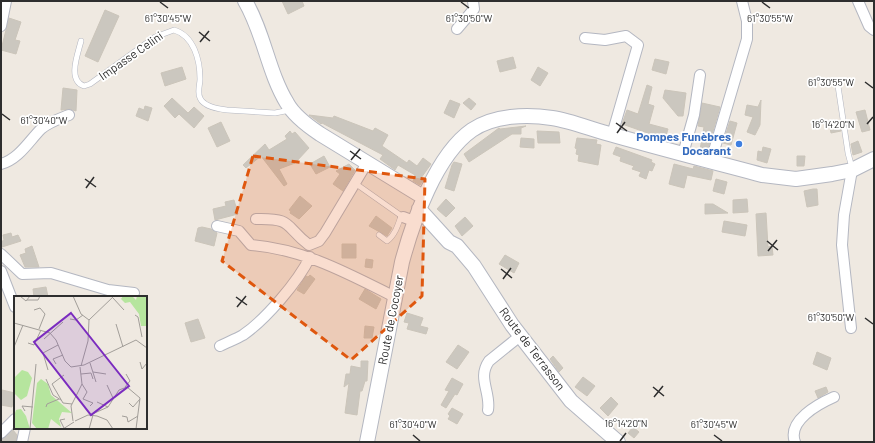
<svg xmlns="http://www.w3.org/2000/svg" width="875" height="443" viewBox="0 0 875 443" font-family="Barlow,sans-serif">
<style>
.building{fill:#cbc7bf;stroke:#cbc5ba}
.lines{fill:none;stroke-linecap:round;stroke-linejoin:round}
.lane-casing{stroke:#b4b7c1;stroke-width:6}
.street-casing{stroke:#b4b7c1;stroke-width:12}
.secondary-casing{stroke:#b4b7c1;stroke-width:16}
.lane{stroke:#fff;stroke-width:5}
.street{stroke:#fff;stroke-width:10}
.secondary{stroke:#fff;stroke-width:14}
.marked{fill:#df570e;fill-opacity:0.2;stroke:#df570e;stroke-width:3;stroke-dasharray:8 5;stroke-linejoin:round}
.ticks{fill:none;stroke:#2e2e2e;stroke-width:1.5}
.shop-dot{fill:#3f7fe0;stroke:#fff;stroke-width:1.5}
.labels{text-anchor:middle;stroke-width:3.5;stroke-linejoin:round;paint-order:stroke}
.street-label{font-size:12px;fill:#2e2e2e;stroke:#fff}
.shop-label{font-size:12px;font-weight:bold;fill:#366cbe;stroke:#fff;text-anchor:end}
.inset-road{fill:none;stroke:#a29e99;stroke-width:1}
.view{fill:#7b2cbf;fill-opacity:0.15;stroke:#7b2cbf;stroke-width:2}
.inset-edge{fill:none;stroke:#2e2e2e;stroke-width:2}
.ticks-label{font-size:10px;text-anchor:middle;fill:#2e2e2e;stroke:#fff;stroke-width:3.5;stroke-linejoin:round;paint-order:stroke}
</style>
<rect width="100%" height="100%" fill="#efe9e1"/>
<path class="building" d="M282,1H302L304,6L288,14Z
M105,10L119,16L98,62L85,56Z
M9,18L21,22L15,40L20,41L16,54L1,50Z
M513,57L516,68L500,72L497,61Z
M655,59L669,62L666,74L652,70Z
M182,67L186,79L165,86L161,73Z
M538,67L548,73L540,86L531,80Z
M647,85L652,87L648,104L654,106L649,124L668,129L665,139L622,124L627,110L638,114Z
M63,88L77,90L76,111L70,109L61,110Z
M665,90L686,93L683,116H678L663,98Z
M172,98L188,113L194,107L204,116L194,128L179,114L175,118L164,106Z
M469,98L476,104L471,110L463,103Z
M450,100L460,104L454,118L444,113Z
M761,100L760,125L755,135L747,132L753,117L745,115L747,105L758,107Z
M702,103L720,107L707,152L700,150L704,127L698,126Z
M145,106L152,108L148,121L136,116L139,108L144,110Z
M865,110L870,130L862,132L856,112Z
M309,115L333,118L334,116L373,131L375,128L388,135L382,146L407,163L409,160L417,166L423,158L431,164L421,178L424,179L420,185L413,181L415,175L398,165L395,170L380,159L383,155L322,123L321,124Z
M730,121L737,123L731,145L723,143Z
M839,121L841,131L831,133L829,123Z
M221,122L230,141L217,147L208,128Z
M526,126L521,128V134H512L469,162L464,154L499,128L500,129Z
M290,131L292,134L295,132L309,148L295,163L279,169L287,184L284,186L261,156L246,168L243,165L265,144L269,150L287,139L285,136Z
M537,131L559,132L560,143H538Z
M521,138L534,139V148L520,147Z
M577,138L597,140L596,144L601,145L598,165L578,161L579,155L576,154L577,149L575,148Z
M858,141L862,152L853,155L851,144Z
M616,147L652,160L651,162L655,164L652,171L649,170L646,179L639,176L641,172L632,169L634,166L620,161L621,157L613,154Z
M763,147L771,149L767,163L757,160L758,151L762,152Z
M324,156L330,167L316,174L310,164Z
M797,156H805L804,166H797Z
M454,162L462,164L454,191L445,188L452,165Z
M349,164L355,170L343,191L333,184L340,174L336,171Z
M674,164L693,169L694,166L713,171L711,180L687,175L684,188L669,184Z
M716,179L727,182L724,194L713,191Z
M813,189H817L818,205L807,207L804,191Z
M300,196L312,206L299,219L290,213L291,211L289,210Z
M446,199L455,208L446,217L437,209Z
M747,199L748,212L733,213V200Z
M234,200L238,214L215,220L213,209L226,206L225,202Z
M705,204H713L728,213L705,214Z
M766,213L768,247L772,246L773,255L758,256L756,214Z
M376,216L392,228L387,236L369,226Z
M465,217L473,226L462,236L455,226Z
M724,221L747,225L745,236L722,232Z
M202,227L211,229L217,233L214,246L195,241L198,228Z
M11,233L12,237L18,235L21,241L2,247L1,242L4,240L3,235Z
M342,244H356V258H342Z
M32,246L39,267H25L20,255L26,253L25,249Z
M505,255L519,263L514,273L499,264Z
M366,259L373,260L372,268L365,267Z
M310,275L315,279L304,294L297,290L306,276L308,277Z
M46,287L48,297H34L33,289Z
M365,289L381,299L376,309L359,299Z
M407,313L423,318L420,326L428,328L426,334L407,329L409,323L404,322Z
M198,319L205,338L191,342L185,323Z
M365,326L374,327L372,338H364Z
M458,345L469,352L457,369L446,362Z
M817,352L831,358L827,370L813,364Z
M553,356L563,368L559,372L550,359Z
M361,361H368L367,381H365L362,391H360L357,415L345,413L349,383L344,387L346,374H350L351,366L361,368Z
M583,377L595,386L587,396L575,387Z
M452,378L463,384L457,395L455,394L446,408L441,405L449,391L445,390Z
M826,387L828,392L818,398L815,391Z
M2,390L15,393L12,407L1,405Z
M611,397L618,404L608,416L600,408Z
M452,408L463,414L457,424L448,419L450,416L448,414Z
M633,427L639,432L634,438L628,433Z
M13,430L17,435L16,442H3L1,439Z"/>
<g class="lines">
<defs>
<path id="lane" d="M81,41C78,54 67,80 84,86L90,84L155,37L174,30C194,36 200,60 200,79C200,85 197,92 200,98C204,107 218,109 227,110L275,113L290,110
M838,86L848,153L852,168
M359,186L403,217
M379,235L387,241C395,235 398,225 401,216"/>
<path id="street" d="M858,1L869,26L874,30
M1,26L6,1
M457,29L474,9L473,1
M585,38L605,40L626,36L638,45L612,135
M683,154L694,115L700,75
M711,161L747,39V21L742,1
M1,164C19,159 29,141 41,129C49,122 59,119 69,115
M403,217L414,221
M256,219C294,218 284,226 309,245L319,241L325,233L367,163
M217,226L239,231L251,245C304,249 349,274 395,297
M1,254L22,274L51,273L108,290L134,293
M1,271L15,307
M851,328L842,245L844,215L852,170
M220,346C228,342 236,339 243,335C265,320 298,282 310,257
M488,410C491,392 477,378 489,361L520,336
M1,433L15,419
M22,442L25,428
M795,442C787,421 818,404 834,397"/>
<path id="secondary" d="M245,1C264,33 268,72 287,103C294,116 308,126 320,134L423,197
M419,209L449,242L457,246L474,266L512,325L571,401L618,442
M367,442L402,262C413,221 436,155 472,130C494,115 527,114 552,118C572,121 593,130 613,135C663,149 713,162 762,175L796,179L832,174L852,170L874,159"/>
</defs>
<use href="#lane" class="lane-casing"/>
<use href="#street" class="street-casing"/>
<use href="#secondary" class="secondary-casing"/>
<use href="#lane" class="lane"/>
<use href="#street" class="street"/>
<use href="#secondary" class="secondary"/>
</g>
<path class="marked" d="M253,156L425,179L422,296L351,360L222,261Z"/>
<path class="ticks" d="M160,2L168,8M461,2L469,8M762,2L770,8M199,32L210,41M200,42L209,31M865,82L873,88M2,114L10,120M616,123L627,131M867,124L873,117M617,133L625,122M350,151L361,159M351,160L360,149M85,179L96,187M86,188L94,177M767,241L778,250M768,251L777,240M501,269L512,278M503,279L511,268M236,297L247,305M237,307L246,296M865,318L873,324M653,387L664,396M654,397L663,386M413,435L420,441M714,435L722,441M620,441L626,433"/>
<circle class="shop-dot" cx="739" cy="144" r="4"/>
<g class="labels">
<g class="street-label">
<text transform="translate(131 56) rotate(-35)" y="4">Impasse Celini</text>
<text transform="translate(391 320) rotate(-79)" y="4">Route de Cocoyer</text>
<text transform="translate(532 349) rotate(53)" y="4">Route de Terrasson</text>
</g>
<g class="shop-label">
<text x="731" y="141">Pompes Funèbres<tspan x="731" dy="14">Docarant</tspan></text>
</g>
</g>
<g transform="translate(14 296)">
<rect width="133" height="133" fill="#efe9e1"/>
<path d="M109,0H118L122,4L123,0H133V30H127L125,18L116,6L111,7L107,3ZM8,74L14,76L18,82L13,100L7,104L0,97V82ZM27,83L34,88L37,99L58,117L48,116L45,123L47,131L37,123L34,133H23L18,127L23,87ZM7,113L12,120L16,133H0L1,117L2,114Z" fill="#b6e59e"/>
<path class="inset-road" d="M6,0L12,5L16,0M59,0L67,18L75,24M99,2L110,14M13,4H24L26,0M20,14L26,12L31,18L25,33M121,19L124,21L128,41M56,23L62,24L69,19M0,27L36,37L42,44L51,65L57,71L70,69L122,44L133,52M102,28L109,51M30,43L49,26M14,47L20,49L27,34M0,51L9,29M126,66L128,73L133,67M76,67L82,86M42,68L39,63L49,59M67,70L74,45L75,24L100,0M34,74L29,57L44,49M79,76L92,78M67,78L77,77L79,83M50,79L38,88L49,107L58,108M32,83L39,99L47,104M68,88L73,96L69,103L79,107L76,110M93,89L99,102M111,91L116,85L112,78M83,106L94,111M115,107L119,111L126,103M32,111L33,108L45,103M11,115L8,110L19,111M76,119L94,111L105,94L113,91L126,102L122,133M108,120L113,121L114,126L124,120M59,125L57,110L68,88L66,71M61,125L74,119L83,120L93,124L99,133M50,132L46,124L51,123M16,133L22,68M49,133L60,126M75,133L79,119"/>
<path class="view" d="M57,17L115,90L77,119L20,46Z"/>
<rect width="133" height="133" class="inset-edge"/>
</g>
<g class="ticks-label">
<text x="168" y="22">61°30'45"W</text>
<text x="469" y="22">61°30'50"W</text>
<text x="770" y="22">61°30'55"W</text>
<text x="831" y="86">61°30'55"W</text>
<text x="44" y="124">61°30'40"W</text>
<text x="833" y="128">16°14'20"N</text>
<text x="831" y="321">61°30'50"W</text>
<text x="626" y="427">16°14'20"N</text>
<text x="413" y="428">61°30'40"W</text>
<text x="714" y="428">61°30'45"W</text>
</g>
<rect width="875" height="443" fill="none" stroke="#2e2e2e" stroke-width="4"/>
</svg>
